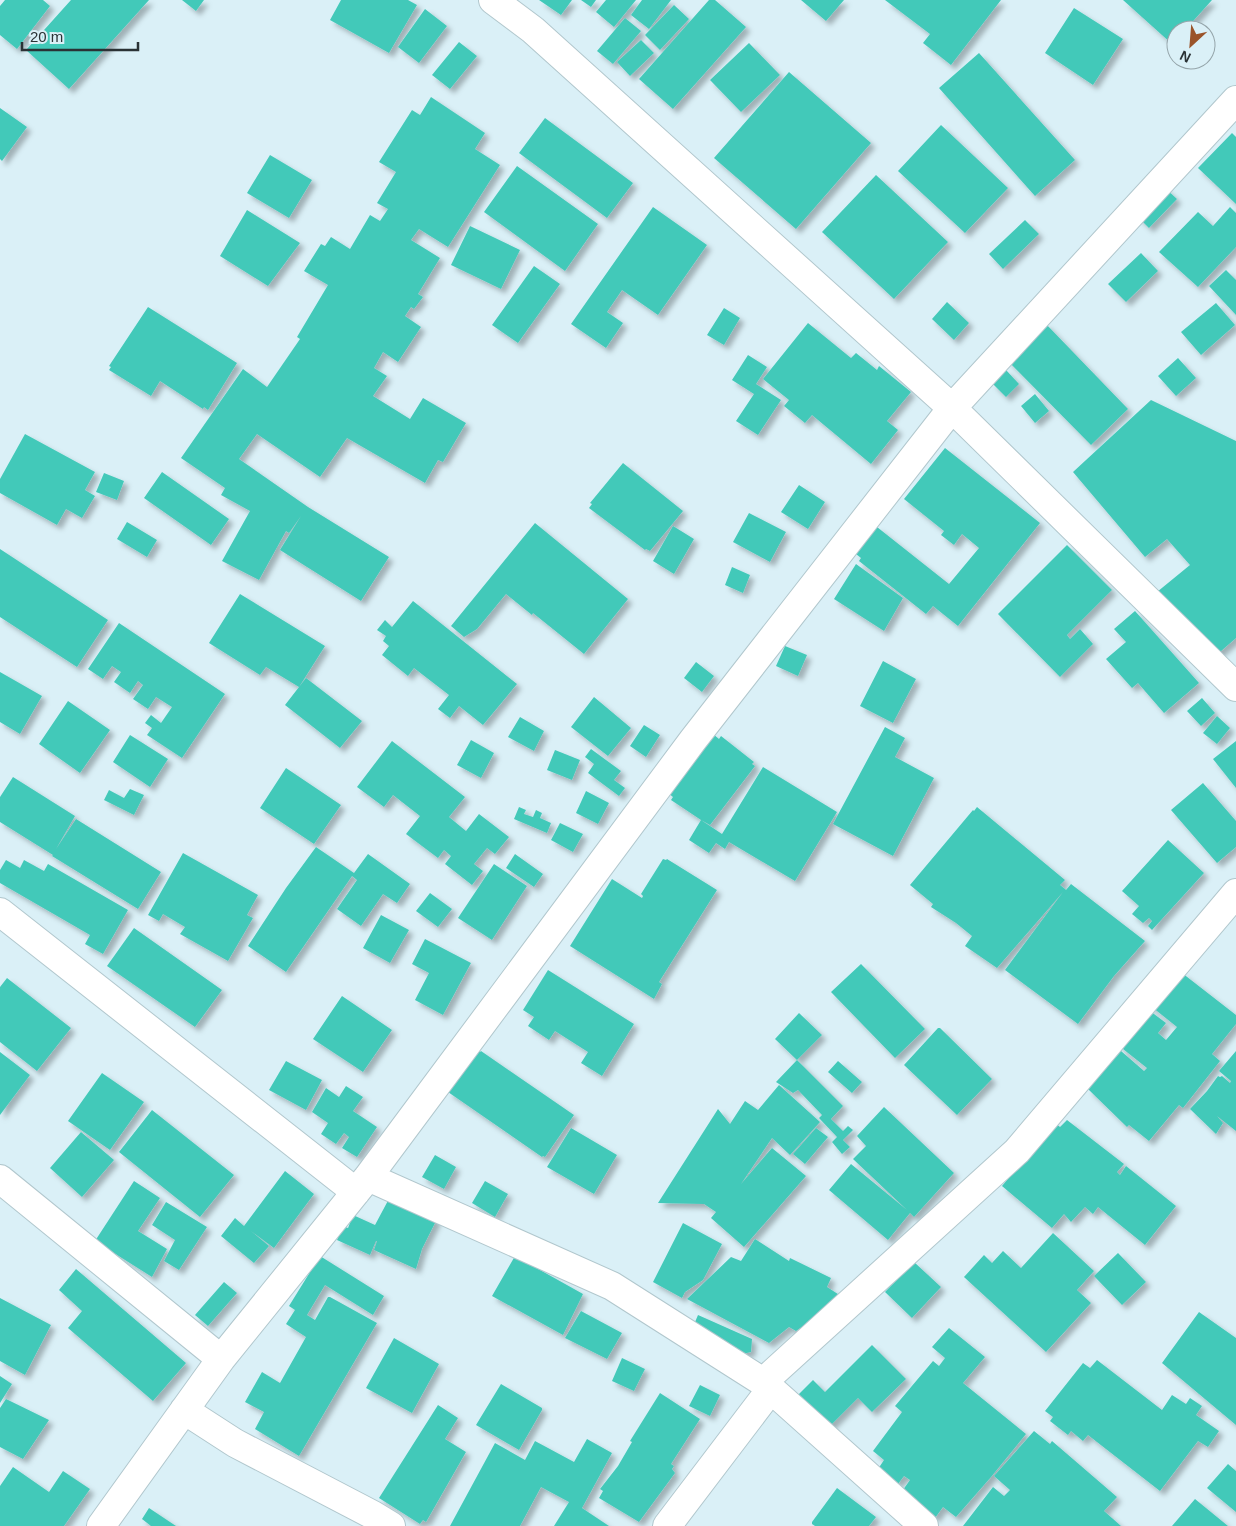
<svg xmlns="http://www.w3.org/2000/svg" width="1236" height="1526" viewBox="0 0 1236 1526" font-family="Arial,sans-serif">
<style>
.building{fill:#43c9b9;filter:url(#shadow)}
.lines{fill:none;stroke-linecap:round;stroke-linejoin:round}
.street-casing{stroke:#b1c7cd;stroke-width:30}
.street{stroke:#fff;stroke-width:28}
</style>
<defs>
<filter id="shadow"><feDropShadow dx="4.5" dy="4.5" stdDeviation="2.5" flood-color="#0004"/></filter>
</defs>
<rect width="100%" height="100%" fill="#daf0f7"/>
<path class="building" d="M5,0H43L50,6L17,49L0,35V6Z
M71,0H149L69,89L26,50Z
M182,0H204L196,11Z
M341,0H408L417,5L389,53L330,20Z
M539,0H572L561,15Z
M581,0H596L591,7Z
M606,0H636L614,27L596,12Z
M642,0H671L649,29L631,15Z
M709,0H715L746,27L673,109L639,79Z
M801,0H844L826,21Z
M885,0H1001L951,65L923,43L930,34Z
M1123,0H1212L1185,30H1176V40L1172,44Z
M674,5L689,19L660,50L645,35Z
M1074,8L1123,39L1093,85L1045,53Z
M425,9L447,26L419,63L398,47Z
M625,18L641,31L613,64L597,51Z
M641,40L654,53L630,76L617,62Z
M459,42L477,56L450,89L432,75Z
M749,43L780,75L741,112L710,80Z
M979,53L1075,160L1035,196L939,88Z
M789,72L871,143L796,229L714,158Z
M431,97L485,133L475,149L500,165L448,247L419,229L411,240L440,258L418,294L423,297L414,309L411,307L405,316L421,327L398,362L383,352L374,368L387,376L373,396L410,419L423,398L466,423L443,462L438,460L425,483L347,438L320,477L257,434L239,459L308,507L389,557L361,601L280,550L301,516L289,533L286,531L259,580L222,561L250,511L221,495L225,488L181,458L243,369L267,387L300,339L297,337L328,285L304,271L321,244L325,246L331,237L350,249L370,215L380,221L388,209L377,203L396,172L379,162L412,110L420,115Z
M0,108L27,127L2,161L0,159Z
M545,118L633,183L607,218L519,153Z
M941,125L1008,188L965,233L898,171Z
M1232,133L1236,137V204L1198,168Z
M270,155L312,180L289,218L247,193Z
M517,166L598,224L565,271L484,212Z
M876,175L948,242L894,299L822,232Z
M1164,187L1177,199L1149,228L1136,215Z
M653,207L707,245L658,315L622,290L607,312L623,323L606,348L571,324Z
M1230,207L1236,213V247L1198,287L1159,252L1198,212L1213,226Z
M247,210L300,243L268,286L220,256Z
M1025,220L1039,234L1003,269L989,254Z
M470,226L520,250L501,289L451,265Z
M1141,253L1158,271L1126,302L1108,284Z
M534,266L560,284L518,343L492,325Z
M1226,270L1236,280V315L1209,286Z
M947,302L969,323L954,340L932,319Z
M1216,303L1235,325L1201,355L1181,332Z
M148,307L237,363L208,410L204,407L203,409L160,381L151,396L109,370L111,367L109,366Z
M724,308L740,318L724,345L707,335Z
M808,323L851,358L856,353L877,370L879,366L911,392L887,421L898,430L871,464L812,415L805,423L784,406L789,400L763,379Z
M1045,323L1128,409L1091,445L1007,360Z
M748,355L767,367L756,384L781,400L758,435L736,421L754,394L732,380Z
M1178,358L1196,378L1176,396L1158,376Z
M1006,370L1019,384L1006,397L992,383Z
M1035,394L1049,411L1035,423L1021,406Z
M1151,400L1236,441V638L1213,658L1157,592L1190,565L1167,539L1145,557L1073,472Z
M25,434L95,472L85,490L95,496L82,518L66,509L57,525L0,493V479Z
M945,448L1040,523L958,626L933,606L926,614L859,561L861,558L856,554L877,527L949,584L979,548L962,534L954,545L941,535L944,531L904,499Z
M623,463L683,511L650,551L646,549L645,550L589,508L592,504L590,503Z
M162,472L229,519L211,545L144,498Z
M104,473L124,481L117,500L96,492Z
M799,485L825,502L808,529L781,512Z
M749,513L786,532L770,562L733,542Z
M127,522L157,540L147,557L117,539Z
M535,523L628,599L584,654L533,613L532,615L506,594L477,629L464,637L451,626Z
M673,526L694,539L674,574L653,561Z
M1067,545L1112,590L1067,635L1070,639L1080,629L1093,644L1060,677L998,614Z
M0,549L108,620L77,667L0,617Z
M856,564L903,598L884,631L834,599Z
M732,567L750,575L743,593L725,585Z
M240,594L325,646L299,687L266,667L260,675L209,643Z
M413,601L517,684L483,725L459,706L450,718L438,709L449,695L414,668L408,676L382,655L389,646L383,641L386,636L377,630L385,620L392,627Z
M1135,611L1199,683L1164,713L1138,683L1132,688L1106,659L1126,642L1114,629Z
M119,623L225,694L182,758L147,735L152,728L145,723L151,715L161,723L172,707L156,697L148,709L133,699L143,685L138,681L130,693L114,682L121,672L112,666L103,679L88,669Z
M785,646L807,655L798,676L776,666Z
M883,661L916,679L893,723L860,706Z
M696,662L714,676L702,692L684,678Z
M0,672L42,696L20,734L0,722Z
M306,678L362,721L340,748L285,705Z
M594,697L631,728L608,756L571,727Z
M1202,698L1215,713L1201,726L1187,711Z
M68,701L110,730L80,773L39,744Z
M1217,716L1230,728L1217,744L1203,733Z
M520,717L544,731L534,751L508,737Z
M644,725L660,735L646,757L630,746Z
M885,727L905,738L895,757L934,778L893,856L833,824Z
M713,734L719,739L721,736L754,762L752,764L755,766L710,825L701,820L722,834L763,767L837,812L795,881L729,842L725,849L716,843L709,853L689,840L701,820L671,800L673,797L668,793Z
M130,735L168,759L150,787L113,762Z
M471,740L494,753L481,778L457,765Z
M392,741L465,797L449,817L466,831L479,814L509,837L495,854L487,848L474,864L483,871L472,885L445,864L451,856L444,850L438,858L406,834L420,816L393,795L384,807L357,787Z
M1236,741V788L1213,759Z
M591,749L621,771L614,780L625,788L619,796L588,773L594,764L585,757Z
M555,750L580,760L572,780L547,770Z
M286,768L341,805L314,844L260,808Z
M13,777L75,816L56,849L76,819L161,872L138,909L52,856L53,855L0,822V797Z
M1203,783L1236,821V847L1217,863L1171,810Z
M130,789L144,795L134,815L104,800L109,790L124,798Z
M586,791L609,803L598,824L576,813Z
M519,807L526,810L524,814L533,817L536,810L542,813L540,818L551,823L547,833L514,819Z
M977,807L1065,880L1060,885L1065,889L1066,890L1071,884L1145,941L1114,976L1078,1024L1005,970L1063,892L997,968L965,946L972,936L956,923L931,907L933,904L910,885L973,810L974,811Z
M560,823L583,834L573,852L551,840Z
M1168,840L1204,873L1152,930L1148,926L1152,921L1149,918L1143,923L1132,914L1139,906L1122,891Z
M316,847L354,873L368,854L410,884L397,903L383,894L361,926L337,909L357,880L352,876L286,972L248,946L286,888Z
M183,853L258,895L247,915L253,918L228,961L180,934L185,927L163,914L159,921L148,915Z
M515,854L543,874L534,887L506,868Z
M663,859L666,860L667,859L717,890L659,982L662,984L654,999L570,946L612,879L642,898L643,896L641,894Z
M6,860L20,868L24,860L44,871L48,864L128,910L103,954L85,944L90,935L0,883V870Z
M494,864L527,886L492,940L458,918Z
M430,893L452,909L438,927L416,911Z
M381,915L409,930L390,963L363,948Z
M134,928L222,990L195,1027L107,966Z
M425,939L471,963L443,1015L415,1000L429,973L412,964Z
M861,964L925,1029L895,1058L831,992Z
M548,970L634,1024L602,1076L581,1063L588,1052L555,1031L549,1040L528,1026L534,1017L523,1010Z
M1182,973L1236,1015V1024L1212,1054L1220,1061L1183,1108L1179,1105L1149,1141L1129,1125L1127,1127L1088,1089L1121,1051L1144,1071L1147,1068L1118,1045L1142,1005L1166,1023L1158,1033L1166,1040L1177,1027L1147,1003Z
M7,978L71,1028L37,1071L0,1042V987Z
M342,996L392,1030L363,1072L313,1039Z
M799,1013L822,1035L797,1060L775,1039Z
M938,1028H940L992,1079L957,1115L904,1065Z
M477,1050L480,1052L481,1051L574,1115L545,1157L543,1156L542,1157L448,1092Z
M1236,1051V1131L1217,1116L1223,1123L1216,1134L1190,1109L1207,1091L1218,1076L1220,1077L1222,1076L1230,1083L1231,1081L1219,1071Z
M0,1052L30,1075L0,1115Z
M797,1060L843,1106L831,1119L843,1131L848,1126L853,1130L843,1140L850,1147L842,1154L832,1142L837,1137L819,1118L822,1115L798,1090L793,1093L776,1082Z
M286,1061L322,1080L306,1110L269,1090Z
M838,1061L862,1082L852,1093L828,1072Z
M102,1073L144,1102L110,1150L68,1121Z
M779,1085L820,1122L790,1155L772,1138L741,1184L772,1148L806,1176L744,1247L711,1218L716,1212L704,1204L658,1203L718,1109L730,1124L745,1101L758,1110Z
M346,1086L363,1097L353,1111L377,1127L357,1157L342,1148L349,1137L344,1133L336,1144L321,1134L328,1123L312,1112L326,1088L339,1097Z
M884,1107L954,1173L914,1217L910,1213L888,1240L829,1190L851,1164L907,1210L853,1159L866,1146L857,1136Z
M152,1110L234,1175L200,1217L119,1152Z
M1067,1120L1124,1164L1117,1172L1120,1175L1126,1166L1176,1206L1145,1245L1098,1207L1093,1214L1085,1207L1071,1222L1064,1214L1052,1228L1002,1186L1055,1123L1060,1127Z
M571,1128L617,1155L594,1194L547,1167Z
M816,1128L828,1137L805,1164L793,1154Z
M81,1132L114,1160L82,1197L50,1168Z
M435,1155L456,1167L444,1189L422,1177Z
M285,1171L314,1194L274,1248L251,1231L269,1246L254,1263L221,1236L235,1218L244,1226Z
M134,1181L160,1198L138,1231L167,1249L152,1277L95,1241Z
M485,1181L508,1194L495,1217L472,1203Z
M391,1195L437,1219L422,1249L416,1269L374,1250L377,1241H376L370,1255L337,1240L343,1226L348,1228L353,1215L375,1225Z
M166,1202L207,1227L179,1270L164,1261L175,1240L152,1225Z
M683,1223L722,1244L703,1280L685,1292L682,1298L653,1282Z
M1053,1233L1094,1271L1077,1290L1091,1303L1046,1352L964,1277L984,1255L992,1263L1003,1251L1021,1268Z
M755,1239L789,1261L790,1258L831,1278L827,1287L844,1298L796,1331L789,1327L769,1343L687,1299L731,1257L741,1261Z
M1118,1253L1146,1282L1122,1305L1094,1276Z
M320,1256L384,1296L373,1315L325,1285L307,1315L315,1320L328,1297H330L377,1323L299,1456L255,1429L264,1412L245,1402L262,1372L280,1383L306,1337L286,1324L295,1310L289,1306Z
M515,1256L583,1294L563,1335L492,1296Z
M914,1262L941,1287L912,1318L885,1292Z
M76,1269L186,1363L153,1401L68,1328L82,1311L59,1290Z
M224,1282L237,1293L208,1326L195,1315Z
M0,1298L51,1325L25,1375L0,1361Z
M581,1311L622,1333L607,1359L565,1338Z
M1199,1312L1236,1338V1425L1162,1363Z
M698,1315L752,1339L751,1352L738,1355L690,1334Z
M949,1328L985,1357L963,1383L1026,1434L991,1477L956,1517L943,1507L935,1518L900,1494L910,1480L904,1476L898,1484L878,1469L884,1460L873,1451L902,1412L895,1406L933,1361L939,1366L945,1358L932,1347Z
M394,1338L439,1364L412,1413L366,1388Z
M872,1345L906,1379L872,1412L858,1398L823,1433L792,1401L813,1380L825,1392Z
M622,1358L645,1369L634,1391L612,1381Z
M1097,1360L1162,1410L1172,1395L1186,1404L1190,1398L1202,1406L1196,1415L1219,1431L1208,1447L1198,1441L1160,1491L1088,1435L1083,1441L1071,1431L1068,1435L1050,1421L1053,1417L1045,1411L1083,1363L1090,1368Z
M0,1376L12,1384L0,1403Z
M501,1384L542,1408V1410L519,1450L476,1425Z
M700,1385L720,1395L710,1416L689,1406Z
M660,1393L700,1419L671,1464L674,1466L672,1469L675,1473L639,1522L599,1498L603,1491L600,1489L618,1466L632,1442L630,1441Z
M6,1399L49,1420L23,1459L0,1447V1408Z
M438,1405L458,1418L445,1439L466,1452L426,1522L423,1520L420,1524L379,1498Z
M1034,1431L1050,1444L1052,1441L1117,1497L1104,1511L1121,1526H963L993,1487L1004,1496L1010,1490L994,1476Z
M587,1439L612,1453L582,1508L609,1526H554L569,1502L541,1487L520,1526H450L495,1443L525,1460L535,1441L574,1462Z
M1228,1464L1236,1471V1512L1207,1488Z
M13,1467L49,1492L63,1471L90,1489L64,1526H0V1486Z
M837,1488L876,1517L869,1526H815L812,1524V1522Z
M1195,1499L1228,1526H1172Z
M149,1508L176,1526H151L142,1519Z"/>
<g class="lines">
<defs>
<path id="street" d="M493,0L533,30L952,408L1236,687
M0,912L356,1192
M368,1177L612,1286L763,1382L924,1526
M0,1179L221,1359
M763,1382L1017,1151L1236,893
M184,1410L235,1443L373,1515L391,1526
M101,1526L221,1359L368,1177L693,740L952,408L1236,100
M667,1526L771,1389"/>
</defs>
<use href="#street" class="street-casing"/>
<use href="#street" class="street"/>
</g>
<g transform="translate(1191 45) rotate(206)"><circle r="24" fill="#daf0f7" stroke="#94a4a9"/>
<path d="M0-4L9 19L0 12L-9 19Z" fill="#9a542a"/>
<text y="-8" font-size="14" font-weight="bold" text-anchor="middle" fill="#2a3235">N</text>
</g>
<path d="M22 42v8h116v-8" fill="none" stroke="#2a3235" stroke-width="2.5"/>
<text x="30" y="42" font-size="15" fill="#2a3235" stroke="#daf0f7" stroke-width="4" paint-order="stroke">20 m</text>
</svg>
